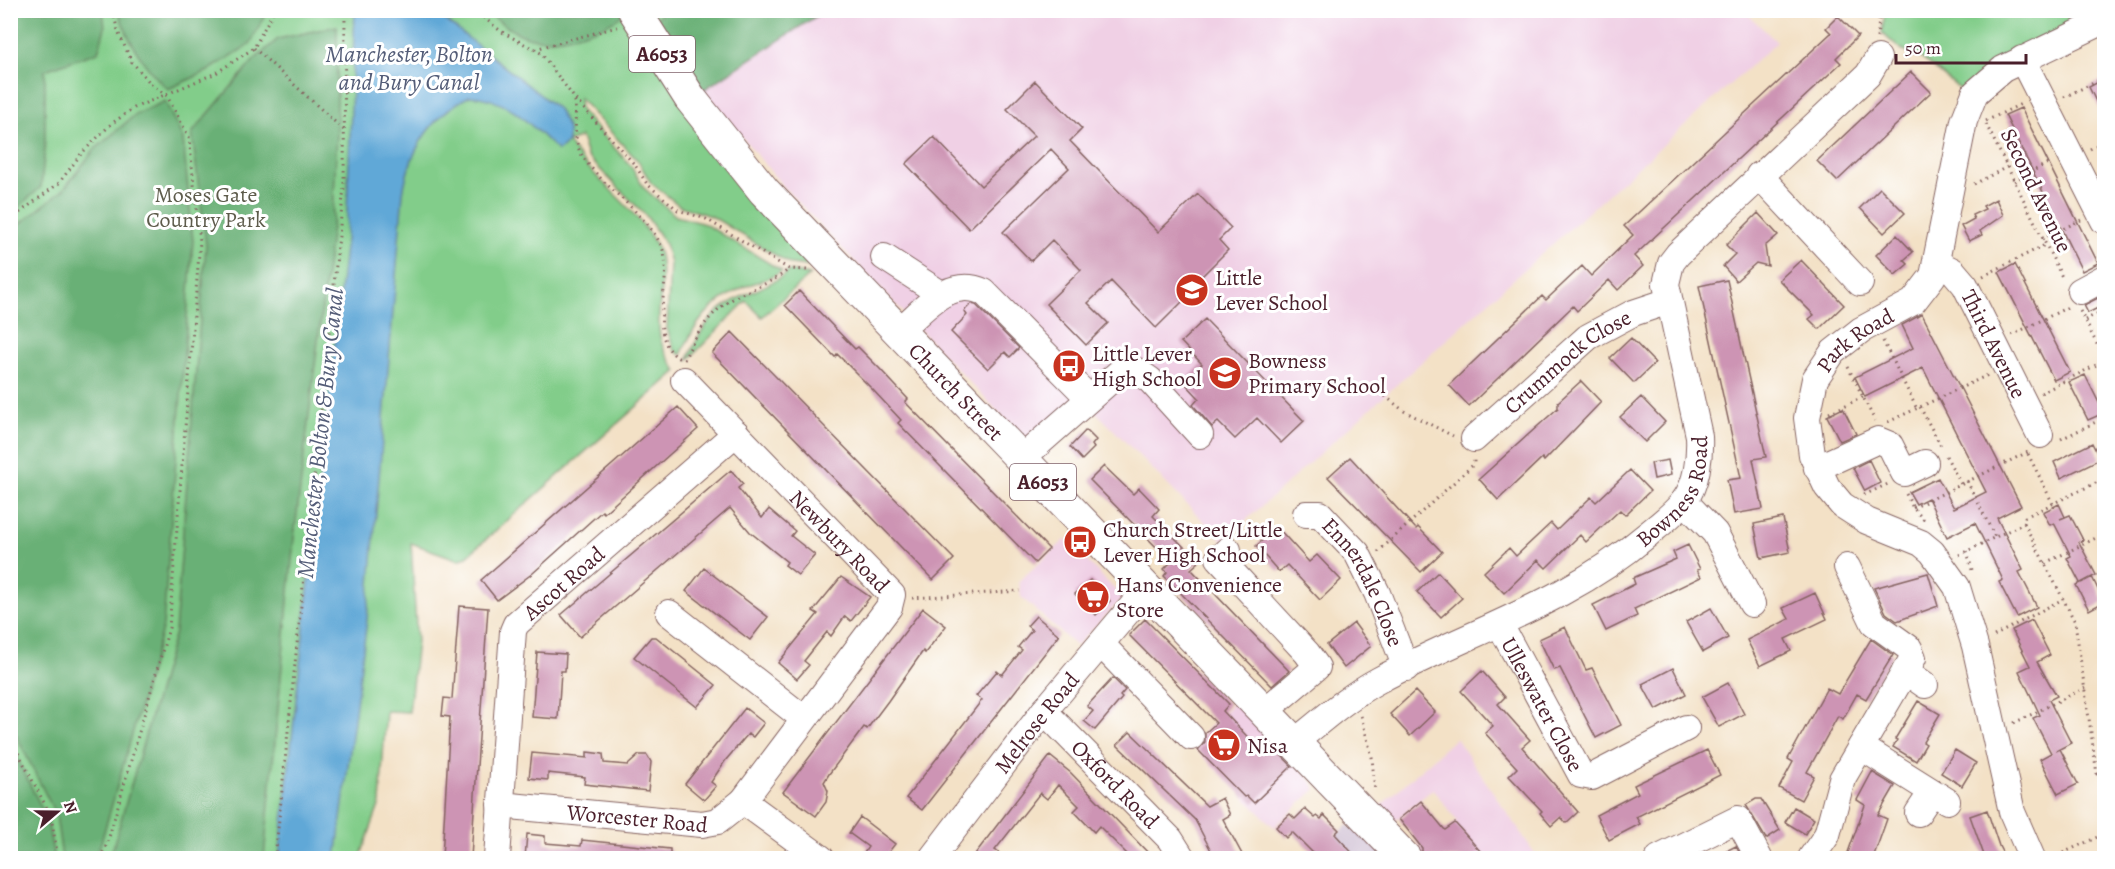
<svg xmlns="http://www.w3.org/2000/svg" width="2115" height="869" viewBox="0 0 2115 869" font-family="Alegreya,serif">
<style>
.built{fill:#f0d0e5}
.industrial{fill:#cebed2}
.green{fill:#82cd8a;stroke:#66765a;stroke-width:1.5}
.forest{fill:#69b076;stroke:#5a6850;stroke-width:1.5}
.water{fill:#60a8d7;stroke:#556481;stroke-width:1.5}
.building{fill:#cd94b4}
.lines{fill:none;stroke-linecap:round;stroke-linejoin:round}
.minor-casing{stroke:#856361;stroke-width:28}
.major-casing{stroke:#856361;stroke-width:34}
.path{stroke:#856361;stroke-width:3;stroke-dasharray:1.5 4.5;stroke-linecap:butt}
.minor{stroke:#fff;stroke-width:26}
.major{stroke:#fff;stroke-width:32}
.labels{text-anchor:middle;stroke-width:6;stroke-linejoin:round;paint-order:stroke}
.shield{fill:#fff;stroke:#80626b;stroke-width:1.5}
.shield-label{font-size:21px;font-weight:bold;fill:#4a1f2b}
.street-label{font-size:22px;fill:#4a1f2b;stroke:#fff}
.park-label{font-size:22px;fill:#5e5c4c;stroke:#fff}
.poi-label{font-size:22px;fill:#4a1f2b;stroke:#fff;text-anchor:start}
.water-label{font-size:24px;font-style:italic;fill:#545d78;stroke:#fff}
</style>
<rect width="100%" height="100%" fill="#fff"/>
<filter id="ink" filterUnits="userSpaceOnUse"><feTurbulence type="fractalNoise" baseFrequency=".0167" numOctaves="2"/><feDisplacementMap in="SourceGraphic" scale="12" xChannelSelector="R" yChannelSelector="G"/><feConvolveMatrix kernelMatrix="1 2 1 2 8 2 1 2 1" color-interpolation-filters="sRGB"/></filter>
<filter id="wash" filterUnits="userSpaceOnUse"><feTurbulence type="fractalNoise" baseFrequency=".008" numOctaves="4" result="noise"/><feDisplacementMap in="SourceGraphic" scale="24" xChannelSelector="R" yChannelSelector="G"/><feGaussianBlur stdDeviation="1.35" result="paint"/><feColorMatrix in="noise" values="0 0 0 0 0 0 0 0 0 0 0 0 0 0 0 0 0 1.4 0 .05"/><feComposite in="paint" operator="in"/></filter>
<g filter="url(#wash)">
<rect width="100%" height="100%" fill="#f3e1c6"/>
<path class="built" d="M824,10H1743L1777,42L1223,541L1093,409L1042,458L782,185L703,90Z
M1066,539L1123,598L1076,646L1021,597L1019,581Z
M1234,702L1306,774L1316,789L1274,827L1191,745Z
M1456,738L1538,858H1424L1418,851L1457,821L1433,789L1392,823L1378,808Z"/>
<path class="industrial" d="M1348,825L1377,846L1388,858H1310Z"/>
<path class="green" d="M10,11H824L703,90L816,267L790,264L713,217L680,206L651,183L638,161L579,98L580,110L631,166L644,188L676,216L705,224L782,271C770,280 757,281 744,287C710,303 695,322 681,355L674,350L667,329L670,263L665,244L647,217L587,156L581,137L568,142C593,180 636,206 657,247C670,274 651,317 663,347C666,355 672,363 677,371L467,556L459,560L411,543L417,642L409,712L386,711L380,803L360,858H11Z
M1885,11H2104L1965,93L1921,58L1901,50L1882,33Z
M789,271L810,275L762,317L746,301L687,361C695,343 702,327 716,313C735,295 768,289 789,271Z"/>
<path class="forest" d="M11,10L103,11L105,28L98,52L45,70V147L41,187L11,214Z
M621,10L624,14C604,30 564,41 539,39C519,38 500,22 485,11Z
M118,11V10L267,11L250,44L208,71L168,89C143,67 129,42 118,11Z
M665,11H824L703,90L655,19Z
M337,26V134L333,218L294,538L264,858H107L113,848L175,632L206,245L192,133L254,60L278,39Z
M165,101L183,139L193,241L163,626L101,843L94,858H62L56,815L11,725V231L63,190L94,150L135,115Z
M11,746L47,819L54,858H11Z"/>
<path class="water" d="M355,10L434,11L558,109L568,129V142L558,151C533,127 507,97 470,96C430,116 410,150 403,193L367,620L336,858H279L346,238Z"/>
<g id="blocks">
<path class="building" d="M1838,16L1858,36L1836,58L1841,63L1634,256L1643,266L1618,290L1609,280L1577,311L1573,306L1469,406L1449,385L1542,296L1546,300L1582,266L1591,276L1633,235L1624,226L1831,33L1826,28Z
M1911,72L1931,92L1837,181L1817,161Z
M2104,79V118L2089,87Z
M1035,81L1082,129L1070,141L1158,232L1198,194L1231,228L1219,240L1228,250L1185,293L1188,296L1156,328L1111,281L1088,303L1108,323L1086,345L1046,304L1081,270L1052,240L1031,261L1003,232L1069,168L1051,149L969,229L906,164L934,137L981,186L1034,136L1007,109Z
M2021,108L2098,263L2082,271L2005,115Z
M1880,188L1905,213L1884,233L1860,208Z
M1996,199L2003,215L1980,231L1982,235L1969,241L1961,226L1974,219L1972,215L1985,209L1983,206Z
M1758,213L1778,235L1765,246L1768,266L1756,263L1736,281L1723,266L1735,254L1726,245Z
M1897,235L1913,252L1904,260L1908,264L1895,275L1876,255Z
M1801,260L1844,305L1819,329L1809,319L1814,315L1779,280Z
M2015,264L2070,372L2054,380L1999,272Z
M1727,280L1766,457L1753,459L1763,509L1734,514L1727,480L1741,478L1699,286Z
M799,291L855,349L858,347L880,369L908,399L905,402L1049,549L1035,563L898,423L901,420L873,390L837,354L835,357L785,305Z
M2104,295V305L2088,313L2084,305Z
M971,304L976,305L1019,348L1010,357L1005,352L988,369L951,332L967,315L964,311Z
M1922,314L2021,506L1997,518L2023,570L2019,572L2037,607L2017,617L1999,582L2003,580L1975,523L1947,537L1928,498L1916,504L1909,492L1938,478L1954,508L1986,492L1923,368L1865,397L1855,377L1913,348L1902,325Z
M1205,319L1304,421L1281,443L1257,418L1235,439L1218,422L1212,427L1193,405L1199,398L1184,382L1202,364L1181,342Z
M732,332L954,559L933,580L712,353Z
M1631,338L1655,363L1634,383L1610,358Z
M2085,375L2104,413L2088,420L2069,382Z
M1581,381L1601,402L1544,461L1542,458L1498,500L1479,479L1558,408V402Z
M1641,397L1665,422L1645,442L1620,417Z
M678,407L698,429L604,513L602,511L533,573L497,600L481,580Z
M1843,408L1856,434L1840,441L1827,416Z
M1086,430L1096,440L1092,445L1094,448L1082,460L1070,447Z
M2092,443L2100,459L2061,478L2054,462Z
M1350,457L1416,529L1418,527L1442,552L1421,572L1328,477Z
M1668,460L1671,475L1654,479L1651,463Z
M1869,460L1880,483L1865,491L1853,468Z
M1104,466L1133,494L1139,488L1159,509L1153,516L1199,562L1191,569L1289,671L1272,686L1164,576L1167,572L1164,569L1171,562L1090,480Z
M731,470L743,484L738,488L762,518L769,509L795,531L791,536L815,555L798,575L785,565L787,562L750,532L730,508L580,637L561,615Z
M1630,470L1650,491L1625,515L1620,510L1586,542L1580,535L1546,568L1538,560L1504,593L1484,572L1509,548L1516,556L1551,523L1557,530L1591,497L1596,502Z
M2059,504L2065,517L2060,519L2070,515L2083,540L2079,542L2096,575L2081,583L2092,577L2104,602L2089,610L2076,585L2080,583L2067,558L2071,556L2054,523L2050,525L2043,512Z
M1783,518L1790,552L1761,558L1754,524Z
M1277,527L1309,562L1317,555L1341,580L1320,600L1287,565L1279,572L1256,546Z
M1688,545L1700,569L1697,570L1701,577L1634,609L1637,616L1606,631L1593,605L1635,584L1633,578L1676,559L1673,552Z
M704,568L768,617L750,640L686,591Z
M1438,572L1462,598L1441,617L1417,592Z
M1928,573L1938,606L1897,621L1886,613L1874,588Z
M841,577L870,597L851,621L845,616L831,636L827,632L804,661L809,665L797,679L778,663L818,614L813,611Z
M1090,580L1110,601L1096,615L1075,594Z
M1815,593L1827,619L1785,639L1791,651L1760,666L1747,640L1789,619L1783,608Z
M459,606L488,608L475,795L471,858H442L450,717L442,716L444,698L452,699Z
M923,608L946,626L925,653L923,651L888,701L867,729L864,727L829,774L824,782L828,791L826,802L816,816L783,792Z
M1711,608L1728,638L1703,652L1686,622Z
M1036,616L1059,635L922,810L906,798L982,700L976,696L997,671L1002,675L1022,650L1018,647L1032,630L1027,626Z
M1145,619L1229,704L1223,711L1260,750L1268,742L1292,766L1254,803L1247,796L1244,797L1198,750L1205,742V733L1216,723L1129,635Z
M2032,620L2050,655L2037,662L2057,696L2049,700L2071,743L2056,751L2060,749L2078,784L2058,794L2040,759L2051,753L2033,718L2040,715L2019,671L2030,666L2012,630Z
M1354,623L1371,646L1344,668L1327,645Z
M1565,627L1586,670L1592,668L1621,725L1596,738L1560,668L1554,670L1539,639Z
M651,637H656L716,685L697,707L634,657Z
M1871,639L1893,655L1866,699L1857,694L1843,719L1838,716L1807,772L1814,776L1801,800L1779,788L1793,762L1788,759L1827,688L1838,694Z
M537,652L566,654L565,671H561L558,719L532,717Z
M1673,668L1686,694L1656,710L1642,684Z
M1482,671L1505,697L1498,704L1530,740L1522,747L1578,812L1566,823L1561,817L1551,826L1540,813L1542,811L1509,776L1517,768L1485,733L1493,726L1461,691Z
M1113,678L1125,690L1120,696L1122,698L1095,730L1084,721L1093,711L1087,706Z
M1728,683L1744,714L1719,727L1702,697Z
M1415,691L1435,712L1410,736L1390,714Z
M1918,701L1940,714L1923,742L1926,744L1916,761L1893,747L1897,740L1895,739Z
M745,708L764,723L753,737L748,734L725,761L711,782L716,786L704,800L685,784Z
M1130,732L1207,806L1222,798L1230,815L1223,819L1244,858H1215L1195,820L1117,745Z
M1707,750L1720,775L1636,817L1640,824L1609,840L1596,815L1638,793L1634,785Z
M1955,750L1976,763L1962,786L1941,773Z
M587,752L603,754L604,763L628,765L639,755H647L651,762L648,791L584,784L585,777L548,773V780L529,778L532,753L587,758Z
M1050,756L1071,773L1153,858H1131L1099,826L1094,832L1074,811L1079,806L1058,785L1047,799L1040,793L995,850L1006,858H972Z
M1872,772L1895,786L1878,815L1887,819L1873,858H1846L1865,805L1857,800Z
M1756,799H1761L1780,830L1766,839L1746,805Z
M1421,801L1445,830L1455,823L1481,852L1473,858H1422V848L1399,819Z
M1794,807L1814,819L1805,834L1785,822Z
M1305,809L1315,818L1317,816L1321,819L1324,815L1339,830L1335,834L1357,858H1318L1292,832L1286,838L1276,827L1290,814L1295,819Z
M1987,810L1999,846L2005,858H1985L1970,816Z
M860,817L895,844L884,858H872L864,853L868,847L849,833Z
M527,834L545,836V843L581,846L582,840L670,849V858H525Z
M1736,846L1742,858H1712Z"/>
</g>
</g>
<g filter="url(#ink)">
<use href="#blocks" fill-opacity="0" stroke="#856361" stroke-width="1.5"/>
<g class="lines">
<defs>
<g id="minor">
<path d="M2022,59L2104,221"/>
<path d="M1759,175L1860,283"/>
<path d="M884,257L941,294"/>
<path id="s1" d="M1937,263L1953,271L1965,285L2040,435"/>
<path d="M2080,291L2104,278"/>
<path d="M899,331C924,310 948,276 984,292L1089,398"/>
<path id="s2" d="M684,380L892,595L889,607L743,801"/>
<path id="s3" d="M1474,439L1588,337L1633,313L1669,301"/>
<path d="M1021,459L1121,371H1137L1150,380L1200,435"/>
<path d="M1817,468L1878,440L1890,445L1904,473L1925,463"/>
<path d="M1684,501L1715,533L1752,604"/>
<path id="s4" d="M1306,514H1320L1357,553L1377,593L1406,668"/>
<path d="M1228,550L1219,558L1307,653L1317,667L1265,711"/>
<path d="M669,613L803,718"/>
<path id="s5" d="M1500,625L1581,775L1592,777L1686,728"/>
<path d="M1101,644L1191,737"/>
<path d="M1905,671L1925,685"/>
<path id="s6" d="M1044,711L1170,839L1182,858"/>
<path id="s7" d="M1295,742C1322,720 1349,696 1379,680C1471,631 1566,604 1647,535C1659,525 1674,514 1684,501C1697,484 1700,457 1699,436L1666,284L1671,263L1678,254L1868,75L1878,58"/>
<path d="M1861,747L1947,801"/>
<path id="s8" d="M500,805L702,824L718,821L743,801L821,858"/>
<path d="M1918,813L1932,792"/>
<path id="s9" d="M497,858L513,631L516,624L736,433"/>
<path id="s10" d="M932,858L1044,711L1146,590"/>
<path d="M1659,858L1738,819L1759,858"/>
<path d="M1811,858L1827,835L1842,779L1913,658L1909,648L1874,623L1847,567"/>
<path id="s11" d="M2032,858L2012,812L1975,646L1957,587L1932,552L1921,543L1867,521L1842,505L1827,487L1812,455L1807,418L1815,379L1833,352L1861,330L1913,302L1933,276L1964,121L1975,93L2003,69L2104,21"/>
</g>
<g id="major">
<path id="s12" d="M634,10L690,98L764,191L1405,858"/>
</g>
</defs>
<use href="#minor" class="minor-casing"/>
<use href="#major" class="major-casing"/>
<path class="path" d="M474,10L502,32L541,53L575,99L635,165L647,184L678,210L706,219L789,269L807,270
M1877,38L1880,10
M254,48L346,132
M535,49L617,27
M2064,97L2104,78
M575,101C576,115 574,134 578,147C590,179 644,209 661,245C677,278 642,336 680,359
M1986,121L2021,104
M1986,124L2063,279
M2090,149L2104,141
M2014,181L2050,162
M1974,184L2007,167
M10,220L59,183L81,154L111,124L134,108L216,73L254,48L274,10
M2042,239L2081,220
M1983,276L2045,245
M2080,311L2104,358
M2085,320L2104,310
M2012,335L2068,307
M1883,341L1917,409
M684,360C698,330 713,307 744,293C761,285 775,281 789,269
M1848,367L1875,421
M2041,393L2104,361
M1385,396L1404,411L1453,436
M1920,407L1942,448
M1829,413L1863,397
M1888,422L1988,375
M2061,439L2104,418
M2028,454L2053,504
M1946,456L1961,484
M1967,481L1995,537
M1906,494L1913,508L1925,521
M1864,495L1888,484
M1913,508L2028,452
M2024,523L2075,622L2097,774L2104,775
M1967,551L1972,570
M1378,552L1474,464V460
M1959,555L2024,523L2025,517L2104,479
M2045,563L2104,534
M912,598L1020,591
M1994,636L2063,599
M1361,716L1372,757L1375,792
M2014,723L2085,688
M10,737L51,816L58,858
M100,858L107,844L169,628L200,241L189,137L167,96L151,84L132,62L119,34L112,10
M275,858L344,187L345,10
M2052,858L2104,834"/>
<use href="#minor" class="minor"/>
<use href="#major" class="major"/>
</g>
</g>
<defs>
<symbol id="school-disc" viewBox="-11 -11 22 22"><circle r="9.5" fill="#c8321e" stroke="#fff"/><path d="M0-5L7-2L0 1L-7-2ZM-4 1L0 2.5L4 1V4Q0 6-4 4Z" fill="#fff"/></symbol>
<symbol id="bus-disc" viewBox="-11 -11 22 22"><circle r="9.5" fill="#c8321e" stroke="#fff"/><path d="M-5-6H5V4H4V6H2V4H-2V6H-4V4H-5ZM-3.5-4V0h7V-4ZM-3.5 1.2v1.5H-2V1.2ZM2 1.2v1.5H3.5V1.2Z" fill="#fff"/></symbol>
<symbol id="supermarket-disc" viewBox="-11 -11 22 22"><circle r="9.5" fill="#c8321e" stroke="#fff"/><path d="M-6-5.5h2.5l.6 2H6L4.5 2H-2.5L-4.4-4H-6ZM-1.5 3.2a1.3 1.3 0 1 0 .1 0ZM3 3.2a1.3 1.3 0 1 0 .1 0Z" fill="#fff"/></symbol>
</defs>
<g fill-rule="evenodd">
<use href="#school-disc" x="1173" y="271" width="38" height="38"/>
<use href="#bus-disc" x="1050" y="347" width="38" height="38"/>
<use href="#school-disc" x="1206" y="354" width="38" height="38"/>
<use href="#bus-disc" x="1061" y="523" width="38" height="38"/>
<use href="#supermarket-disc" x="1074" y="578" width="38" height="38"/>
<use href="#supermarket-disc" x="1205" y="726" width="38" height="38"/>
</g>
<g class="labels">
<g class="shield">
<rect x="629" y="36" width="66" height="36" rx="4.5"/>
<rect x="1010" y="464" width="66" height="36" rx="4.5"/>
</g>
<g class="shield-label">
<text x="662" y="61">A6053</text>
<text x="1043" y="489">A6053</text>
</g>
<g class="street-label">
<text transform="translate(2037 190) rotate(64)" y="8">Second Avenue</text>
<text dy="8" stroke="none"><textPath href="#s11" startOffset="620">Park Road</textPath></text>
<text dy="8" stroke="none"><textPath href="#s1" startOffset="102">Third Avenue</textPath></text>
<text dy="8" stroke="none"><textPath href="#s3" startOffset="122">Crummock Close</textPath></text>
<text dy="8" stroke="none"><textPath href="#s12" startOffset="501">Church Street</textPath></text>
<text dy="8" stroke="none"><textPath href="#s7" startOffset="464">Bowness Road</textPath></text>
<text dy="8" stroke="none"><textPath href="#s2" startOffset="224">Newbury Road</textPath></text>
<text dy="8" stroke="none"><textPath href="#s9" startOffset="298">Ascot Road</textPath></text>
<text dy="8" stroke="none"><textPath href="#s4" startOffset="96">Ennerdale Close</textPath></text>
<text dy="8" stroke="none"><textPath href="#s5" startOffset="90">Ulleswater Close</textPath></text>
<text dy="8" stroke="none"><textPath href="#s10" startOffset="171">Melrose Road</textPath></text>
<text dy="8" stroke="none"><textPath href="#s6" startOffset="102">Oxford Road</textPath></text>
<text dy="8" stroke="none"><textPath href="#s8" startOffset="138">Worcester Road</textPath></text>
</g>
<g class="park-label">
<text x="206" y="202">Moses Gate<tspan x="206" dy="25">Country Park</tspan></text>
</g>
<g class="poi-label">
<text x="1215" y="285">Little<tspan x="1215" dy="25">Lever School</tspan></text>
<text x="1092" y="361">Little Lever<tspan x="1092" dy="25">High School</tspan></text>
<text x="1248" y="368">Bowness<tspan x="1248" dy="25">Primary School</tspan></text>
<text x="1103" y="537">Church Street/Little<tspan x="1103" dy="25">Lever High School</tspan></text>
<text x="1116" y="592">Hans Convenience<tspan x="1116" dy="25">Store</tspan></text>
<text x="1247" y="753">Nisa</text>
</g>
<g class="water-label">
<text x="409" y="62">Manchester, Bolton<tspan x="409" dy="28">and Bury Canal</tspan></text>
<text transform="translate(320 433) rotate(-84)" y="8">Manchester, Bolton &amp; Bury Canal</text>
</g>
</g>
<rect width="2115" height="869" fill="none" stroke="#fff" stroke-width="36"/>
<g transform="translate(57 812) rotate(70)" stroke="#ffffff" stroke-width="4.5" paint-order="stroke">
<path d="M0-4.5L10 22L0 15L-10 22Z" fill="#4a1f2b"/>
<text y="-9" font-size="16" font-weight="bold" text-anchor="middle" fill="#4a1f2b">N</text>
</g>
<path d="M1896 54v9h130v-9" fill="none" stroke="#4a1f2b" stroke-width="3"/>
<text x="1905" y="54" font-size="18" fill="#4a1f2b" stroke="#ffffff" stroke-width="4.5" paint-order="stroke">50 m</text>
</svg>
